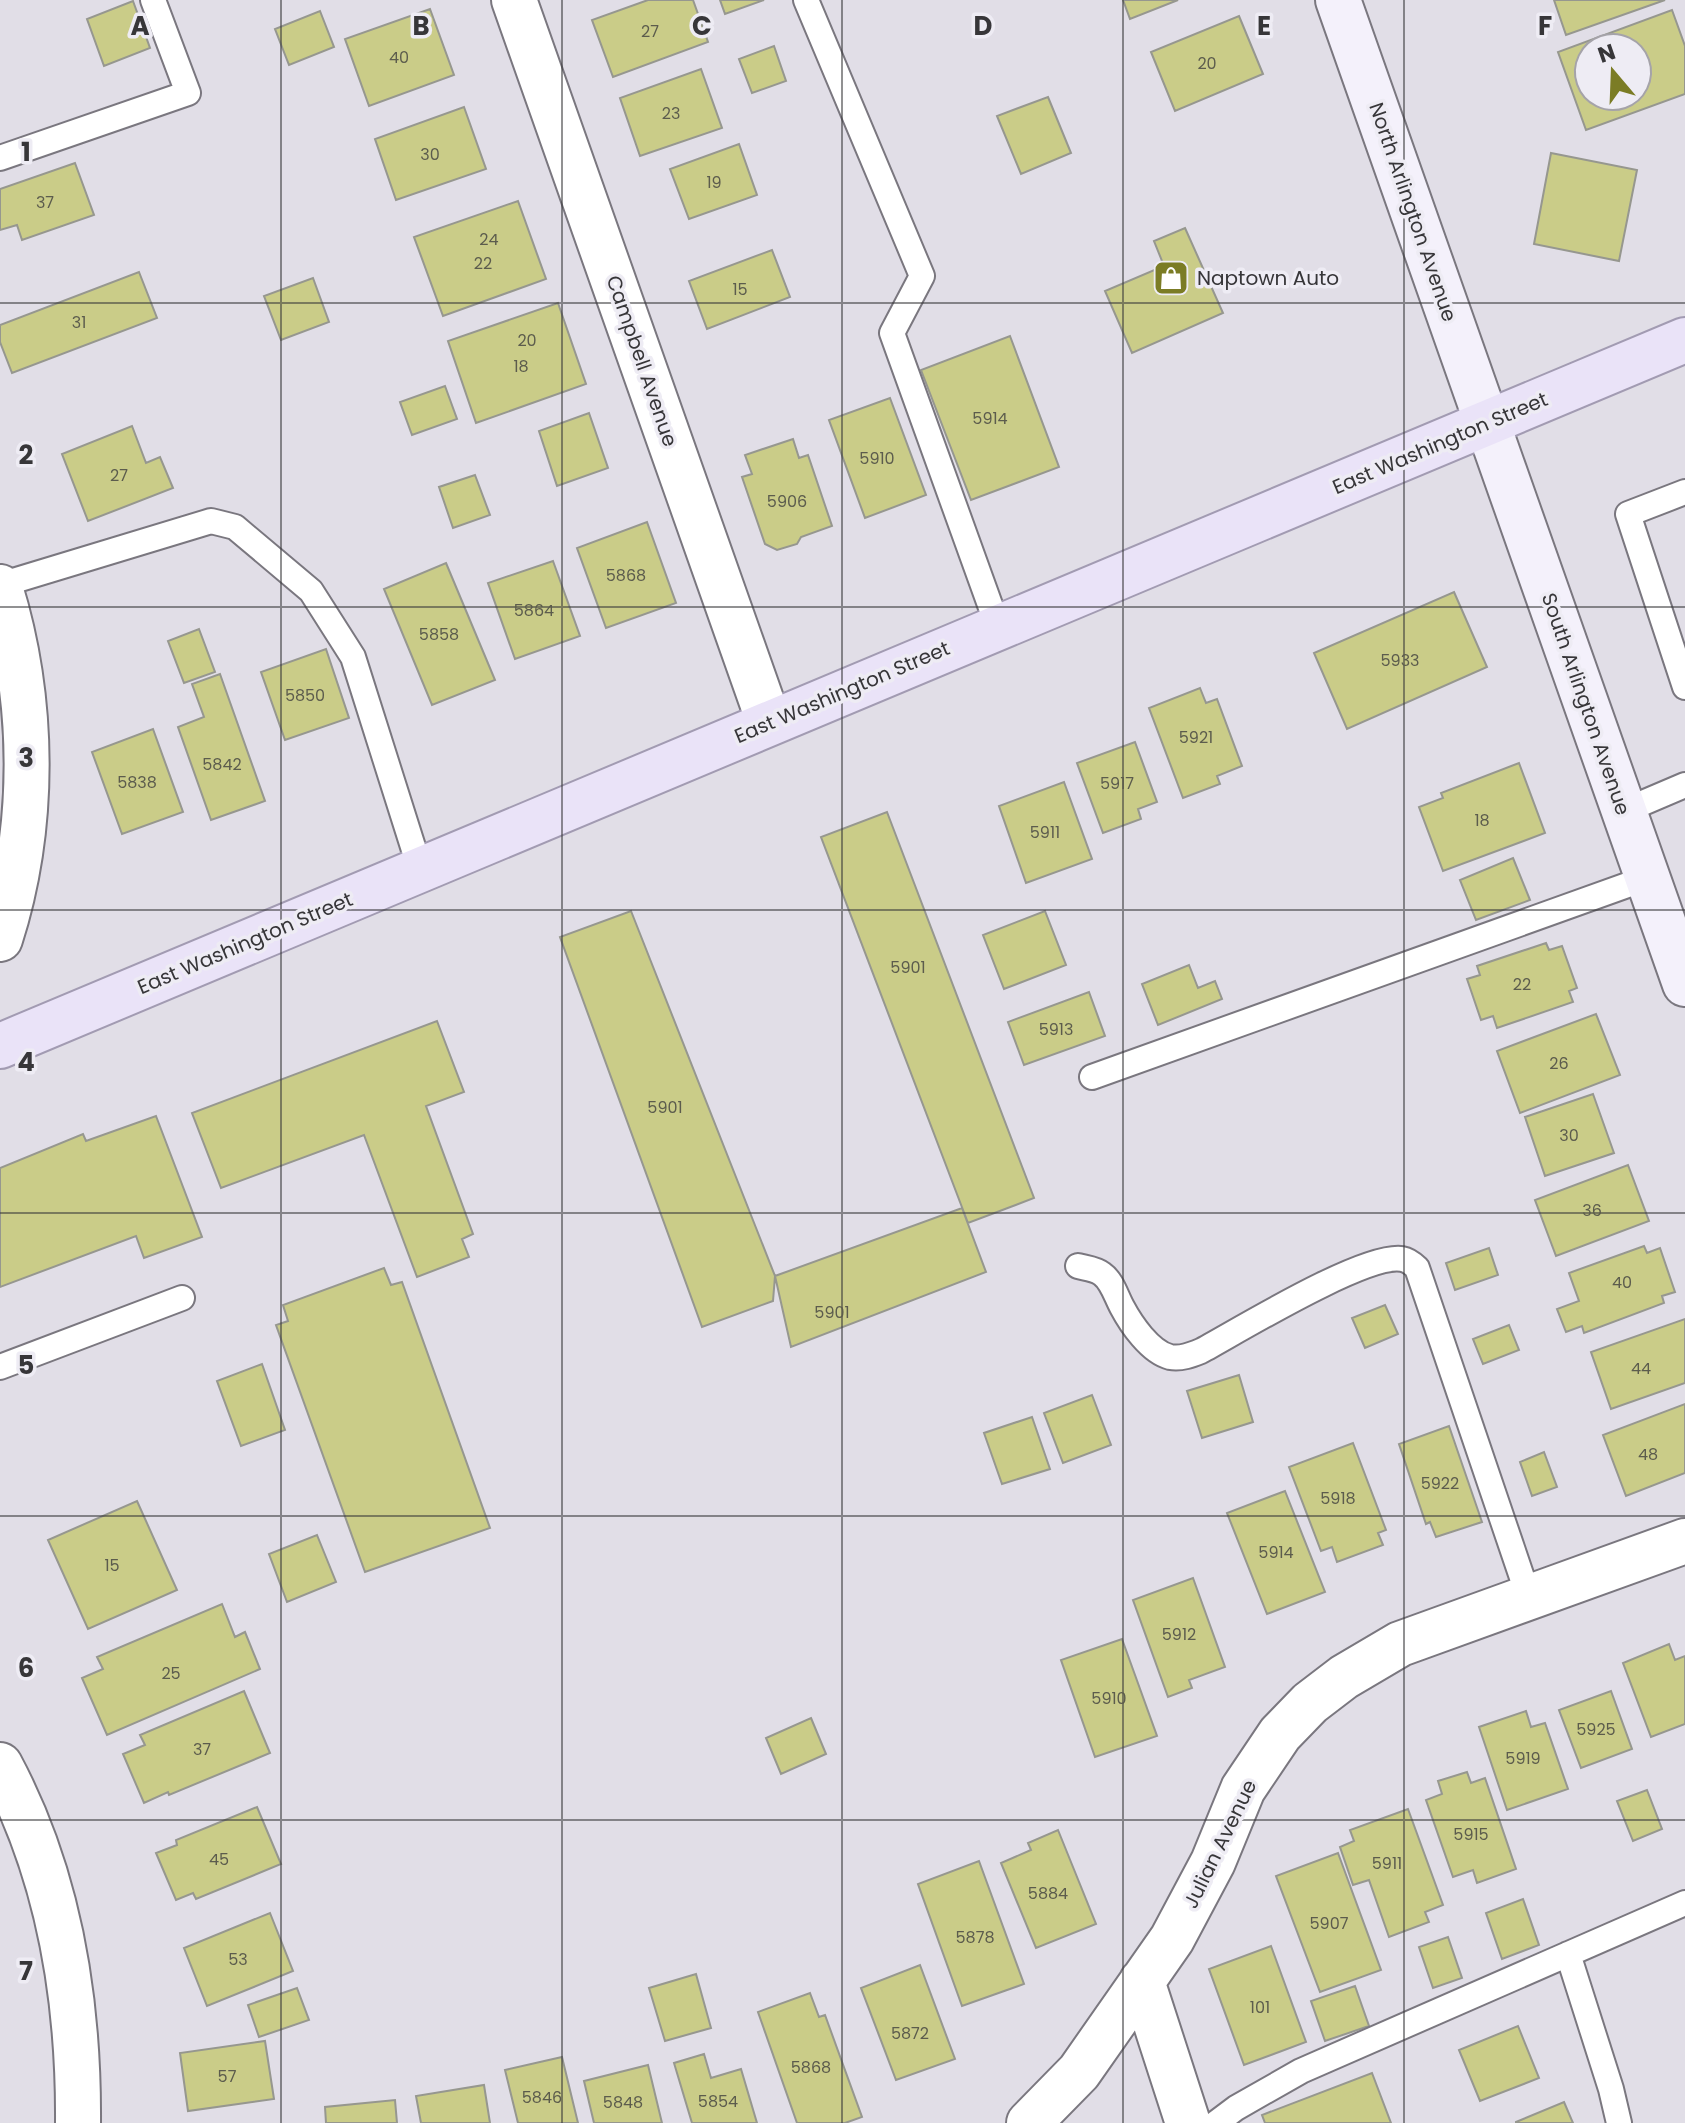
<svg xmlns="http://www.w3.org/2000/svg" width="1685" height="2123" viewBox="0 0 1685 2123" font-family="Poppins,sans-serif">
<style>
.building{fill:#cacc88;stroke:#96978f;stroke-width:2;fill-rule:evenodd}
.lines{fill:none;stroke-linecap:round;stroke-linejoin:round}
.lane-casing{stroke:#7a777f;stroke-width:28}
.street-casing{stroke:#7a777f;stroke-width:48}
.secondary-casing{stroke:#7a777f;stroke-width:48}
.primary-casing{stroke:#a29bb2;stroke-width:48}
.lane{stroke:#fff;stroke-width:24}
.street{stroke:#fff;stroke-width:44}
.secondary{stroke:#f4f1fb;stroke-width:44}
.primary{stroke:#eae3f8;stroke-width:44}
.grid{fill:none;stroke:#373639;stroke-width:2;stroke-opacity:0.55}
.labels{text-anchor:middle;stroke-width:7;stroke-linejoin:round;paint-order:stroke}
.number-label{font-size:16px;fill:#5c5c4d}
.street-label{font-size:20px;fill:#373639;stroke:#eeecf4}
.poi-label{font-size:20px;fill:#373639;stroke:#eeecf4;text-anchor:start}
.grid-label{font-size:26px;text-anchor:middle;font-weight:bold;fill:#373639;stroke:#eeecf4;stroke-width:7;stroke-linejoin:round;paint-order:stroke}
</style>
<rect width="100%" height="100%" fill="#e1dee7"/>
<path class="building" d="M648,0H693L708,42L613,77L592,20Z
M720,0H764L725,14Z
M1123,0H1178L1130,19Z
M1554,0H1665L1566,35Z
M133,1L150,48L104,66L87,19Z
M430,9L454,75L369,106L345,39Z
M1672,10L1685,46V94L1586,130L1558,52ZM1589,48H1637V96H1589Z
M320,11L334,47L289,65L275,29Z
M1239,16L1263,74L1175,111L1151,52Z
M774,46L786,81L752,93L739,59Z
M701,69L722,128L640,156L620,98Z
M1048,97L1071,153L1021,174L997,116Z
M464,107L486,169L396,200L375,139Z
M739,144L757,195L689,219L670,169Z
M1551,153L1637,170L1619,261L1534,244Z
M75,163L94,215L22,240L17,225L0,230V189Z
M518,201L546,279L443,316L414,237Z
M1185,228L1223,313L1132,353L1105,291L1164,266L1154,241Z
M772,250L790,297L707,329L689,281Z
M139,272L157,318L12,373L0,342V325Z
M313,278L329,322L281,340L264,296Z
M558,303L586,384L476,423L448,341Z
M1010,336L1059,467L971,500L921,370Z
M445,386L457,419L412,435L400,402Z
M890,398L926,495L865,518L829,420Z
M589,413L608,468L557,486L539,431Z
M132,426L146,463L160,457L173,488L88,521L62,454Z
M793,439L799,458L808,455L832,526L801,537L797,544L777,550L765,544L742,477L752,474L745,455Z
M475,475L490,515L453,528L439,487Z
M647,522L676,603L606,628L577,548Z
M553,561L580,636L515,659L488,583Z
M446,563L495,680L432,705L384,589Z
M1454,592L1487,667L1347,729L1314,653Z
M199,629L215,672L184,683L168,641Z
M326,649L349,718L285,740L261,672Z
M220,674L265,801L211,820L178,727L204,717L192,684Z
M1200,688L1206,703L1217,699L1242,766L1217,776L1220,784L1183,798L1149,708Z
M153,729L183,812L122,834L92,752Z
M1135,742L1157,802L1138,809L1141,819L1103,833L1077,763Z
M1519,763L1545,833L1443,871L1419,807L1443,798L1441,793Z
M1064,782L1092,859L1026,883L999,806Z
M887,812L1034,1198L968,1223L821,837Z
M1513,858L1530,900L1476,920L1460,880Z
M631,911L775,1276L773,1301L702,1327L560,937Z
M1045,911L1066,965L1004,989L983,935Z
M1546,943L1549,950L1562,946L1577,988L1569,991L1573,1002L1497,1028L1493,1016L1481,1020L1467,979L1480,975L1477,966Z
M1189,965L1198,988L1215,981L1222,999L1158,1025L1142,984Z
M1089,992L1105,1036L1024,1065L1008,1022Z
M1596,1014L1620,1075L1520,1113L1497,1051Z
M437,1021L464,1092L426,1106L473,1234L462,1239L469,1257L417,1277L364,1135L221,1188L192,1113Z
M1593,1094L1614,1153L1545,1176L1525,1117Z
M156,1116L202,1237L144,1258L136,1236L0,1287V1168L83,1134L86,1141Z
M1628,1165L1649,1221L1556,1256L1535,1200Z
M962,1208L986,1272L791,1347L775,1276Z
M1644,1246L1647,1253L1660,1248L1675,1292L1662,1296L1664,1303L1584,1333L1582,1326L1566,1332L1557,1309L1579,1301L1569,1273Z
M1489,1248L1498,1275L1455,1290L1446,1263Z
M384,1268L391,1285L402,1282L490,1528L365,1572L276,1325L288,1321L283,1305Z
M1385,1305L1398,1334L1365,1348L1352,1318Z
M1685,1319V1383L1611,1409L1591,1352Z
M1509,1325L1519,1350L1483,1364L1473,1339Z
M262,1364L285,1430L241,1446L217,1381Z
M1239,1375L1253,1422L1202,1438L1187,1391Z
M1092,1395L1111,1445L1063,1463L1044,1413Z
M1685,1404V1473L1626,1496L1603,1435Z
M1032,1417L1050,1469L1002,1484L984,1433Z
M1449,1426L1482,1522L1436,1537L1430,1522L1426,1524L1399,1444Z
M1353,1443L1386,1530L1378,1533L1383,1545L1337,1562L1332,1547L1321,1551L1289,1467Z
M1544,1452L1557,1487L1532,1496L1520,1462Z
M1285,1491L1325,1592L1267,1614L1227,1513Z
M137,1501L177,1590L88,1629L48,1540Z
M317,1535L336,1582L287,1602L269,1554Z
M1193,1578L1225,1667L1189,1680L1192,1688L1168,1697L1133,1600Z
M222,1604L235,1637L245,1632L260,1669L107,1735L82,1678L103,1669L97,1657Z
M1122,1639L1157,1736L1095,1757L1061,1660Z
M1669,1644L1675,1660L1685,1656V1724L1651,1737L1623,1663Z
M244,1691L270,1753L169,1795L168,1792L144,1803L123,1754L145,1745L140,1735Z
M1611,1691L1632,1749L1581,1768L1559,1710Z
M1526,1711L1531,1727L1545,1723L1568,1789L1507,1810L1479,1727Z
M811,1718L826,1754L781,1774L766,1738Z
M1467,1772L1471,1783L1485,1778L1516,1869L1477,1883L1473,1870L1453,1877L1426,1800L1442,1794L1438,1781Z
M1647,1790L1662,1829L1633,1841L1617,1801Z
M257,1807L281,1864L196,1899L193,1893L176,1900L156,1853L177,1845L176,1840Z
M1408,1809L1443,1905L1425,1912L1429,1922L1389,1937L1369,1880L1353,1885L1340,1847L1354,1841L1350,1830Z
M1058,1830L1096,1924L1036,1948L1001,1863L1031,1850L1028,1843Z
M1338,1853L1381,1970L1320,1992L1276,1876Z
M979,1861L1024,1984L962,2006L918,1884Z
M1523,1899L1539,1945L1502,1959L1486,1913Z
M270,1913L293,1971L207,2006L184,1948Z
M1448,1937L1462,1978L1433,1988L1419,1947Z
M1271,1946L1306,2042L1244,2065L1209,1969Z
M920,1965L955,2059L896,2080L861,1988Z
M696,1974L711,2028L665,2041L649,1988Z
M1355,1986L1369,2026L1325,2041L1311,2001Z
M297,1988L309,2020L259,2037L248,2005Z
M810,1993L819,2017L825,2015L862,2117L845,2123H797L758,2012Z
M1518,2026L1539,2078L1480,2101L1459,2050Z
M265,2041L274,2099L188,2111L180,2053Z
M704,2054L711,2078L741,2069L757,2123H692L674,2063Z
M562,2057L578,2123H518L505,2070Z
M648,2065L662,2123H594L584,2081Z
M1372,2073L1391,2123H1265L1262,2115Z
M484,2085L490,2123H421L416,2096Z
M395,2100L397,2123H326L325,2107Z
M1564,2102L1573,2123H1516V2122Z"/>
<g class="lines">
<defs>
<path id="lane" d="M806,0L922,276L892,333L998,627
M0,158L188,93L153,0
M1685,492L1628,514L1685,687
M0,585L211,521L235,527L311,591L353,657L420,869
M1624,811L1685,785
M1092,1077L1647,878
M1078,1266C1085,1268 1096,1269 1102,1274C1112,1281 1116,1296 1122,1307C1131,1324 1150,1352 1170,1357C1181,1359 1191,1355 1201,1351C1238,1331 1365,1253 1402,1259C1408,1260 1413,1264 1417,1268L1529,1598
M0,1367L182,1298
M1568,1954L1611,2089L1619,2123
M1216,2123L1236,2108L1301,2071L1685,1903"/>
<path id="street" d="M514,0L769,722
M0,587C35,700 36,827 0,939
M0,1765C59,1875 79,1999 78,2123
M1142,1981L1188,2123
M1029,2123L1079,2072L1172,1939L1213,1862L1243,1789L1280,1734L1310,1703L1344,1677L1400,1644L1685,1541"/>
<path id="secondary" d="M1338,0L1685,984"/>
<path id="primary" d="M0,1046L1685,340"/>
</defs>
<use href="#lane" class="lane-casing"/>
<use href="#street" class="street-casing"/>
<use href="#secondary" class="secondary-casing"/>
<use href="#primary" class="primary-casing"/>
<use href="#lane" class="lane"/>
<use href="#street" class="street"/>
<use href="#secondary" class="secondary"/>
<use href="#primary" class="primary"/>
</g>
<path class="grid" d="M281,0V2123M562,0V2123M842,0V2123M1123,0V2123M1404,0V2123M0,303H1685M0,607H1685M0,910H1685M0,1213H1685M0,1516H1685M0,1820H1685"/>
<defs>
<symbol id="shop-square" viewBox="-11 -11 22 22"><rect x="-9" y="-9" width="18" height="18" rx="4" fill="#7b7c25" stroke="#eeecf4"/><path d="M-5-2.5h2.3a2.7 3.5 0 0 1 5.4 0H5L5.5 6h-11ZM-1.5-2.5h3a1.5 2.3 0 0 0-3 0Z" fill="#fff"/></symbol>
</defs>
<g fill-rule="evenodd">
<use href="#shop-square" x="1151" y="258" width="40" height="40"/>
</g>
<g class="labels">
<g class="number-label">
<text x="650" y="37">27</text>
<text x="399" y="63">40</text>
<text x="1207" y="69">20</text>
<text x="671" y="119">23</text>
<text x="430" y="160">30</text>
<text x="714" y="188">19</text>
<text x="45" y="208">37</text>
<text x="489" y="245">24</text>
<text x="483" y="269">22</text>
<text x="740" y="295">15</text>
<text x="79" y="328">31</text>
<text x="527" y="346">20</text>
<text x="521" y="372">18</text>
<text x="990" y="424">5914</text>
<text x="877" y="464">5910</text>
<text x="119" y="481">27</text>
<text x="787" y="507">5906</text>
<text x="626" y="581">5868</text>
<text x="534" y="616">5864</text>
<text x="439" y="640">5858</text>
<text x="1400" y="666">5933</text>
<text x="305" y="701">5850</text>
<text x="1196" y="743">5921</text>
<text x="222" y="770">5842</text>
<text x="137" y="788">5838</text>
<text x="1117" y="789">5917</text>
<text x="1482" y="826">18</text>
<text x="1045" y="838">5911</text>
<text x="908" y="973">5901</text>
<text x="1522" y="990">22</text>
<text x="1056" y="1035">5913</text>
<text x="1559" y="1069">26</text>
<text x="665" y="1113">5901</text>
<text x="1569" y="1141">30</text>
<text x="1592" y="1216">36</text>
<text x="1622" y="1288">40</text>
<text x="832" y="1318">5901</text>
<text x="1641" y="1374">44</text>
<text x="1648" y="1460">48</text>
<text x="1440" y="1489">5922</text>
<text x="1338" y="1504">5918</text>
<text x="1276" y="1558">5914</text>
<text x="112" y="1571">15</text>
<text x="1179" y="1640">5912</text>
<text x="171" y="1679">25</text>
<text x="1109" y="1704">5910</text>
<text x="1596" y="1735">5925</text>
<text x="202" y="1755">37</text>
<text x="1523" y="1764">5919</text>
<text x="1471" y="1840">5915</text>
<text x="219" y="1865">45</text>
<text x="1387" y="1869">5911</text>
<text x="1048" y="1899">5884</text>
<text x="1329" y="1929">5907</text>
<text x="975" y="1943">5878</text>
<text x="238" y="1965">53</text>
<text x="1260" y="2013">101</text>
<text x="910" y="2039">5872</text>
<text x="811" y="2073">5868</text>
<text x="227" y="2082">57</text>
<text x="542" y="2103">5846</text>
<text x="718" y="2107">5854</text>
<text x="623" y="2108">5848</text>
</g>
<g class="street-label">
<text transform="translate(1413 212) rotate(71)" y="7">North Arlington Avenue</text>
<text transform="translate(642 361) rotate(71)" y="7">Campbell Avenue</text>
<text transform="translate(1440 443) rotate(-23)" y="7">East Washington Street</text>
<text transform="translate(842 692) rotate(-23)" y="7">East Washington Street</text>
<text transform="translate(1586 704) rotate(71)" y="7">South Arlington Avenue</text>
<text transform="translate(245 943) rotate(-23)" y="7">East Washington Street</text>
<text transform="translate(1220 1844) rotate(-64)" y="7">Julian Avenue</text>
</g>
<g class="poi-label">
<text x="1197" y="285">Naptown Auto</text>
</g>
</g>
<g class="grid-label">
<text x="140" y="35">A</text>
<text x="421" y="35">B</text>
<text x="702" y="35">C</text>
<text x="983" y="35">D</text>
<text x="1264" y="35">E</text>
<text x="1545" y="35">F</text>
<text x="26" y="161">1</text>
<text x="26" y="464">2</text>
<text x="26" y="767">3</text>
<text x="26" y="1071">4</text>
<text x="26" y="1374">5</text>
<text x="26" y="1677">6</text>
<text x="26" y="1980">7</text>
</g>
<g transform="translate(1613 72) rotate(341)"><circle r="38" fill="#eeecf4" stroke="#a5a3a9" stroke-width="2"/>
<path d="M0-6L14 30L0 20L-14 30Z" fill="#7b7c25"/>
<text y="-12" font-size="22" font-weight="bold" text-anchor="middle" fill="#373639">N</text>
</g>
</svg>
